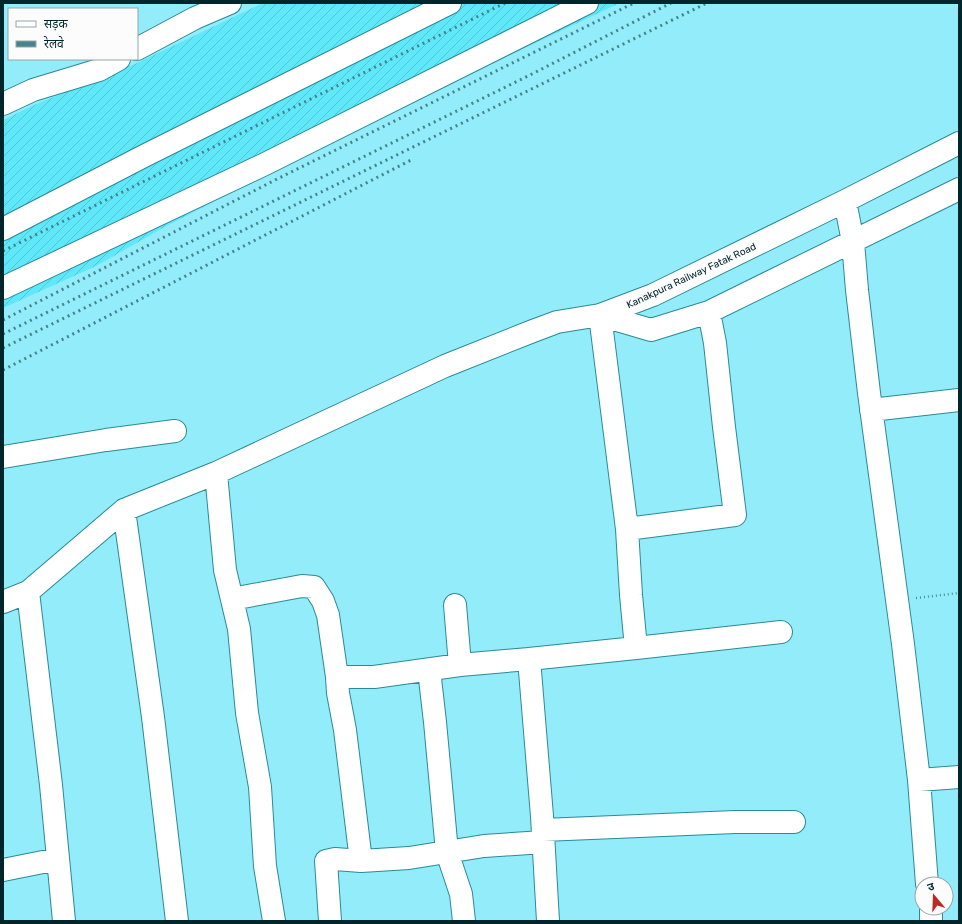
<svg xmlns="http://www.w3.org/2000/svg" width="962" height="924" viewBox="0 0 962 924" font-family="Rubik,'Noto Sans Devanagari',sans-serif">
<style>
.industrial{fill:url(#industrial-furrows)}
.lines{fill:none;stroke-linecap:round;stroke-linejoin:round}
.minor-casing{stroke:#2a8a97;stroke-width:24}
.path{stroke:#4d8d98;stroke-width:2.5;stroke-dasharray:1 3;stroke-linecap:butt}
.minor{stroke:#fff;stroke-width:22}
.rail{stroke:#46848d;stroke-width:3;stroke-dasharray:2 4;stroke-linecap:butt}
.labels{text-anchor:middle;stroke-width:3;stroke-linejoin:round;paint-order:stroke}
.street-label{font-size:10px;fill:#00252b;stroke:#fcfcfc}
</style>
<defs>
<pattern id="industrial-furrows" width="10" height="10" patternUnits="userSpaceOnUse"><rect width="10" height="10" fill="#5fe7fa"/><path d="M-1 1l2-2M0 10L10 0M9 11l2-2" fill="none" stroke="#51c6d6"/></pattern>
</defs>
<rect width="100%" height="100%" fill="#93ecfa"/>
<path class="industrial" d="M263,3H620L497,61L401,104L163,228L96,266L3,308V120L34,105L137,63Z"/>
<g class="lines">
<defs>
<path id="minor" d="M137,49L195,18L230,3
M3,104L33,90L99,70L119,59
M845,201L853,242L857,290L869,393L903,644L919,780L927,884
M3,229L144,156L450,3
M3,288L265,164L587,3
M600,315L651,330L709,312L959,189
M871,410L959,400
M3,457L106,440L175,431
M216,473L445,366L533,331L557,322L600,315L653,295L845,201L959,143
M124,510L153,717L177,921
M627,529L735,515L724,427L715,343L709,312
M28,592L51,785L64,921
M232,599L302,586L314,587L323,601L328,615L337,677
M3,602L28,592L124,510L216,473L225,570L239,629L247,713L260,787L265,866L274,921
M455,605L460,665
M636,648L781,632
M429,670L435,722L447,852L461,894L464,921
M919,780L959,777
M543,830L735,822H794
M361,861L409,858L484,846L543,842
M3,870L58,859
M931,908V921
M330,921L326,861L335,859L361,861L345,730L338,693L337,677H374L460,665L529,659
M548,921L542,816L529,659L636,648L631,595L627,529L600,315"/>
</defs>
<use href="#minor" class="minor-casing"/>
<path class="path" d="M916,598L959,593"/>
<use href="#minor" class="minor"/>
<path class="rail" d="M3,251L505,3
M3,320L277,179L634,3
M3,334L528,76L671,3
M3,348L707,3
M3,370L411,160"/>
</g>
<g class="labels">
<g class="street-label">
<text transform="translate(691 275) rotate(-25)" y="4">Kanakpura Railway Fatak Road</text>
</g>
</g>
<rect width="962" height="924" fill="none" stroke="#00252b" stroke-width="8"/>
<rect x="8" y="8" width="130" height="52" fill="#fcfcfc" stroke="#97a6a8"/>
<rect x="16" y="21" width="20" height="6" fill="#ffffff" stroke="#97a6a8"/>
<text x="44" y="28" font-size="12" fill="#00252b">सड़क</text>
<rect x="16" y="41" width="20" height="6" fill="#46848d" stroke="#97a6a8"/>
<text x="44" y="48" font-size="12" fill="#00252b">रेलवे</text>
<g transform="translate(934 896) rotate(341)"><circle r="19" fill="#fcfcfc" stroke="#97a6a8"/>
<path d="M0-3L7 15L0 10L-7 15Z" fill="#b92b24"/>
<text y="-6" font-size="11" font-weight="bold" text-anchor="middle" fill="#00252b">उ</text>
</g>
</svg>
